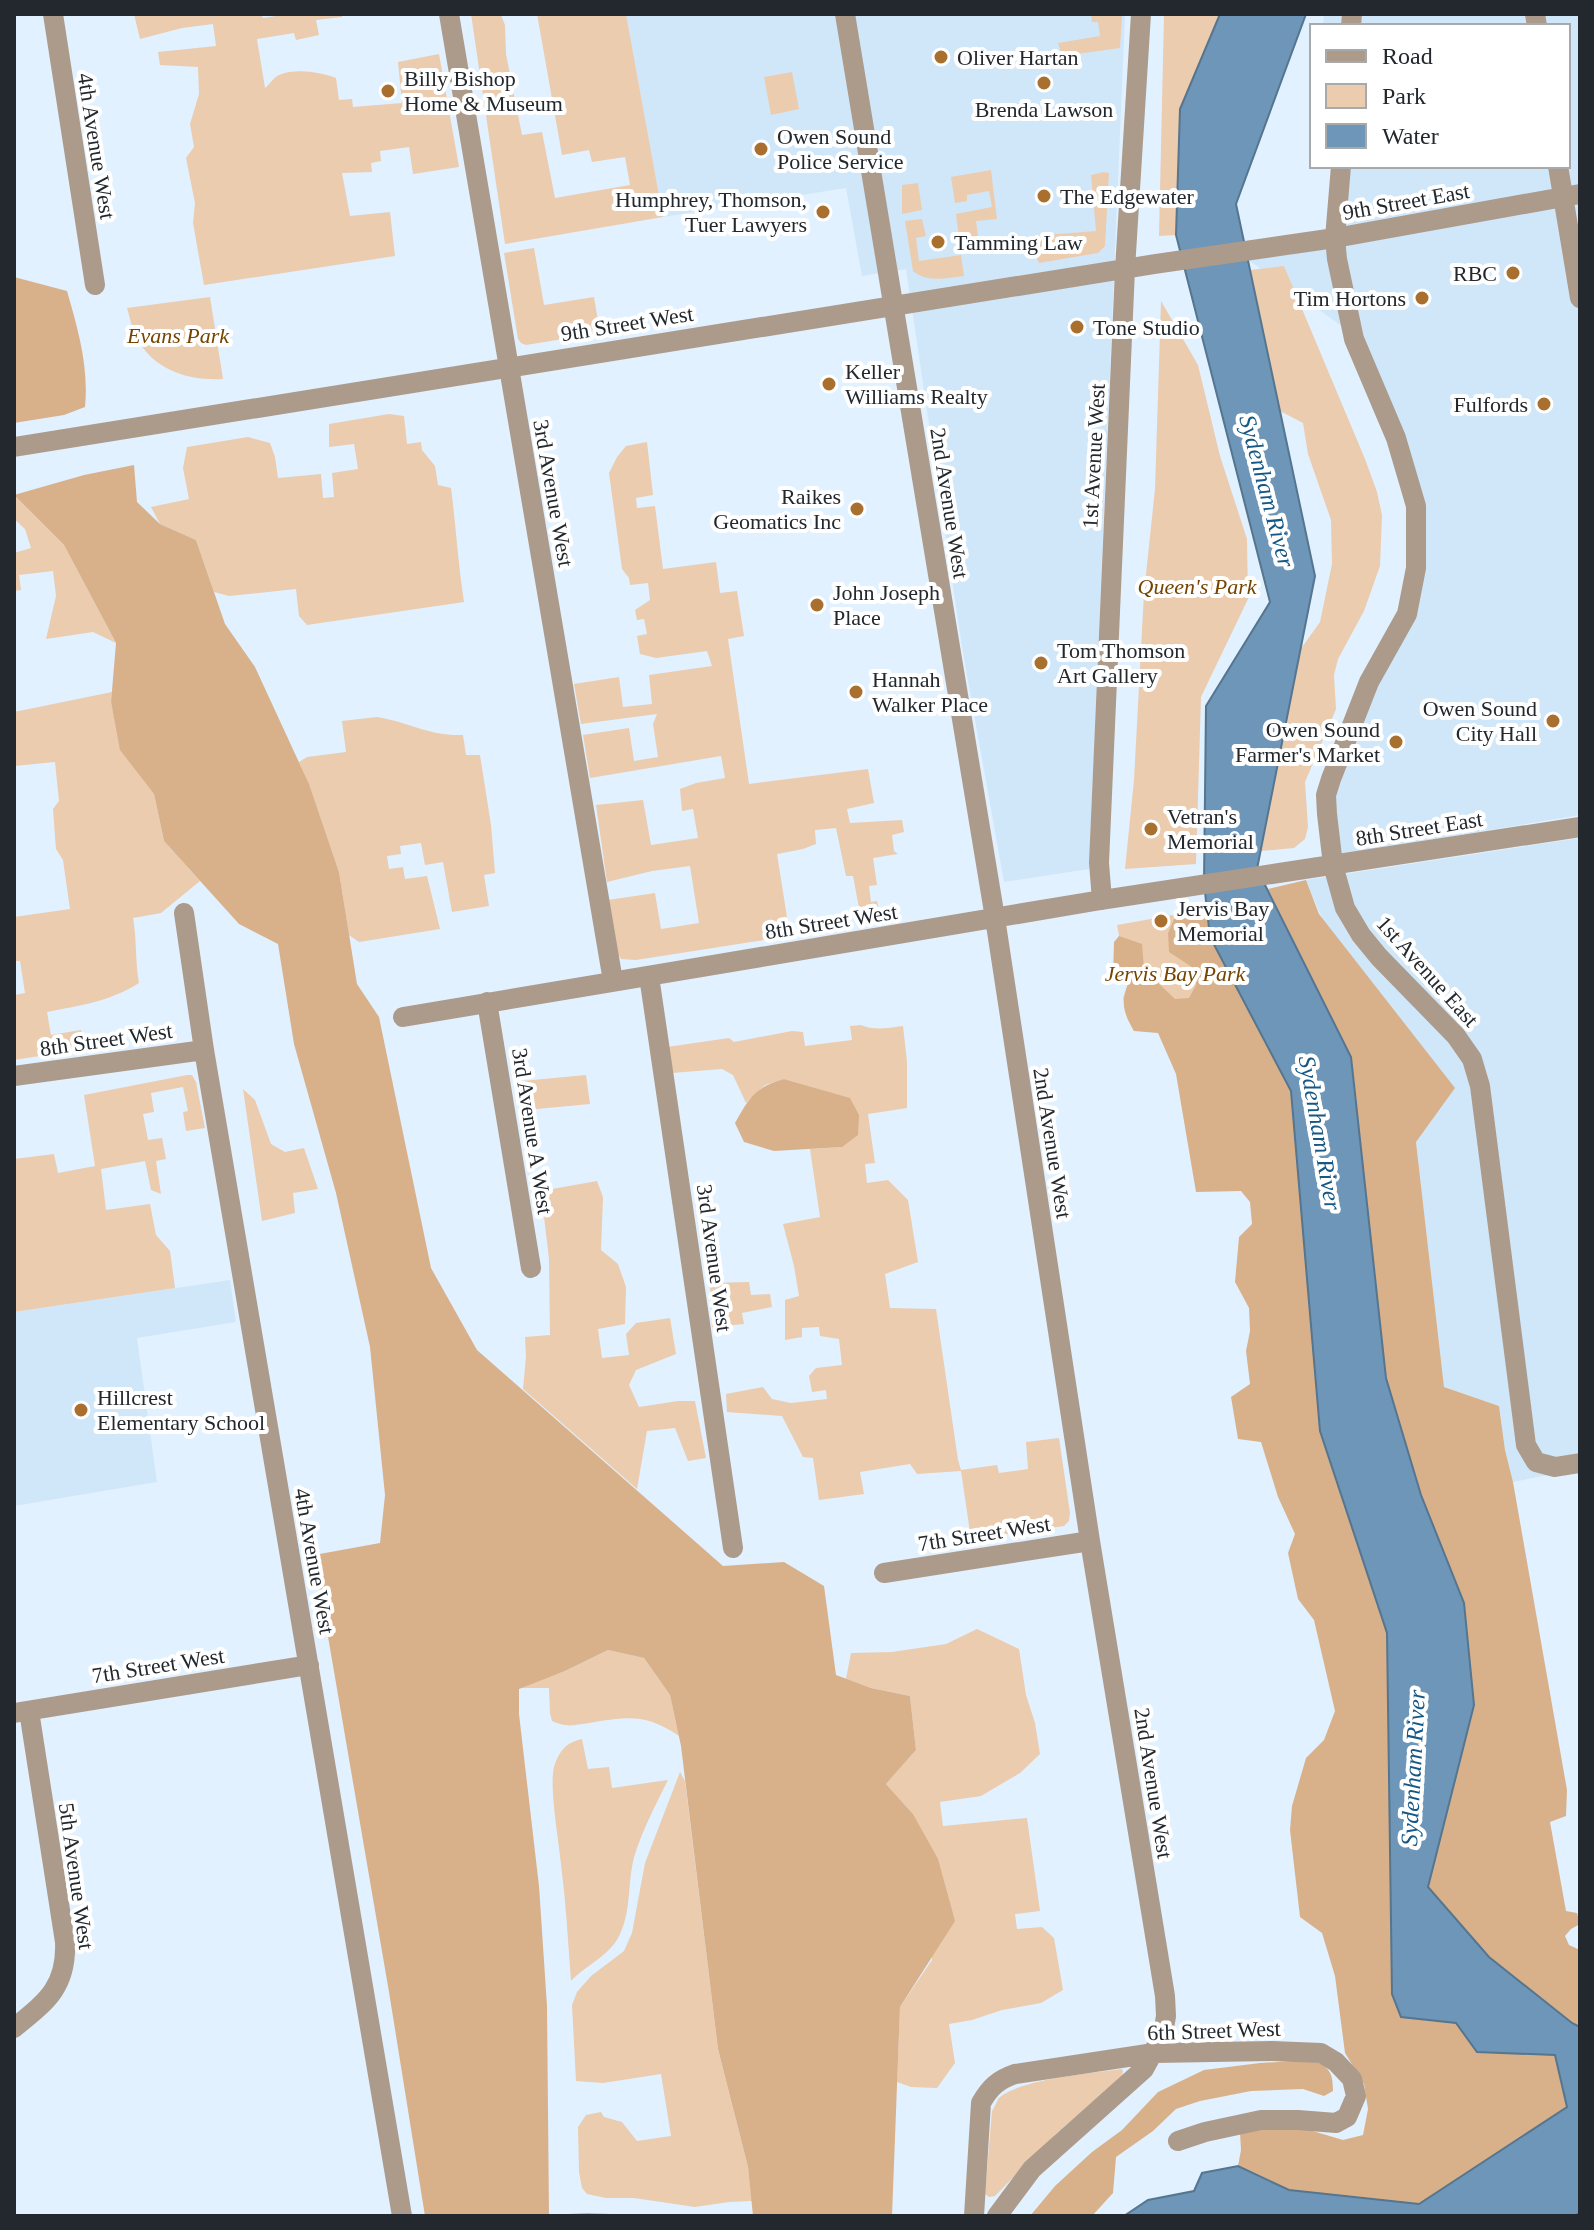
<svg xmlns="http://www.w3.org/2000/svg" width="1594" height="2230" viewBox="0 0 1594 2230" font-family="Georgia,serif">
<style>
.built{fill:#d0e7fa}
.green{fill:#ebccae}
.forest{fill:#d8b18b}
.water{fill:#6d96b8;stroke:#56758e;stroke-width:2}
.lines{fill:none;stroke-linecap:round;stroke-linejoin:round}
.minor{stroke:#ac9b8b;stroke-width:20}
.poi-dot{fill:#a96f2e;stroke:#fff;stroke-width:3}
.labels{text-anchor:middle;stroke-width:8;stroke-linejoin:round;paint-order:stroke}
.poi-label{font-size:22px;fill:#22282d;stroke:#fff;text-anchor:start}
.street-label{font-size:22px;fill:#22282d;stroke:#fff}
.park-label{font-size:22px;font-style:italic;fill:#744400;stroke:#fff}
.water-label{font-size:24px;font-style:italic;fill:#165885;stroke:#fff}
</style>
<rect width="100%" height="100%" fill="#e1f1ff"/>
<path class="built" d="M626,14H1125L1089,869L1004,882L962,647L906,269L862,276L846,188L663,217Z
M1324,14H1580V815L1339,855L1335,797L1372,694L1412,617L1420,506L1360,339L1247,259L1343,247L1348,166H1568V26H1323Z
M1580,838V1469L1513,1482L1505,1450L1499,1406L1444,1387L1416,1142L1306,880Z
M230,1280L236,1322L137,1338L157,1482L14,1506V1312Z"/>
<path class="green" d="M134,14H261L263,18L289,14H342V17L316,20L319,35L296,40L294,33L257,39L265,88C269,85 274,77 279,75C296,68 320,72 336,78L339,100L352,99L353,107L402,103L398,62L439,54L459,167L413,174L409,147L380,151L381,161L371,163L372,172L342,173L350,216L390,212L395,256L204,285L193,223L195,203L186,158L194,147L190,124L199,94L198,67L160,65L158,52L216,46L213,24L182,28L140,39Z
M471,14L501,15L505,25L506,54L522,135L542,132L555,198L630,185L625,157L592,162L589,150L562,155L537,14H626L663,217L505,244Z
M1091,14H1122L1120,48L1062,56L1058,43L1100,36L1098,22H1092Z
M1164,14H1220L1180,109L1176,235L1159,236Z
M792,72L799,109L771,115L764,77Z
M991,170L997,219L976,221L979,243L960,246L956,214L992,207L989,191L967,195V201L955,203L951,177Z
M1104,172L1109,173L1105,246L1098,253L1039,263L1033,250V236L1096,231L1091,175Z
M918,183L922,210L902,214V185Z
M922,219L926,236L916,238L919,261L961,255L964,276C948,278 927,283 913,271L905,221Z
M534,248L544,305L594,297L600,333L526,345L521,343L518,339L504,253Z
M1284,266L1365,459L1377,492L1382,515L1380,566L1364,611L1338,659L1334,675L1336,709L1305,782L1308,827L1305,839L1294,848L1261,851L1300,650L1320,622L1332,564L1331,520L1308,454L1303,423L1280,411L1250,270Z
M210,297L223,379C189,381 153,370 137,338C132,329 130,318 127,308Z
M1161,301L1198,365L1220,456L1247,539L1248,599L1201,697L1196,864L1125,869L1134,780L1144,593L1155,489Z
M389,414L404,416L407,444L421,442L422,450L435,466L438,485L451,488C456,526 458,564 464,602L307,625L299,616L296,589L229,596L214,592L196,540L160,524L151,507L189,499L183,468L187,447L248,437L270,443L275,457L278,478L321,474L323,498L334,497L332,473L358,469L354,444L329,447V424Z
M647,442L653,495L636,498L637,508L655,506L663,569L716,562L720,593L737,591L744,636L728,639L749,784L868,769L874,803L847,809L850,823L902,820L904,832L892,835L894,851L898,854L873,858L877,885L869,886L871,902L877,901L881,920L862,924L853,876H846L836,828L815,830L816,844L803,849L777,854L790,936L636,960L621,959L618,954L608,900L655,893L661,929L699,923L690,866L652,871L607,882L596,805L643,800L651,845L698,838L693,809L682,811L680,789L696,783L725,778L721,756L590,778L583,735L629,728L634,761L658,757L653,724L657,714L581,724L574,684L619,677L623,707L652,704L649,675L712,666L707,651L656,658L640,654L637,636L647,634L644,619L637,620L635,610L650,600L648,583L630,585L629,578L622,569L609,473L617,457L626,446Z
M14,495L64,545L116,643L93,632L46,639L56,596L53,571L19,575L21,590L14,591V553L31,548L25,529L14,519Z
M112,692L111,702L121,750L154,794L164,841L200,881L161,913L133,918C137,940 135,961 139,983C108,1002 82,1005 47,1012L51,1035L81,1030L84,1049L14,1060V995L25,993L20,961H14V917L70,909L63,860L56,849L53,809L59,801L55,762L14,766V712Z
M377,717C409,722 427,736 463,735L466,755H480L491,825L495,873L484,875L489,906L452,912L443,862L425,865L421,843L400,846L401,854L387,856L389,869L403,867L405,879L427,876L440,929L359,942L349,935L339,872L309,785L299,762L307,757L346,752L342,721Z
M1207,909L1210,937L1246,1006L1134,1031L1127,1018L1123,998L1128,984L1117,925Z
M861,1025C875,1031 888,1028 903,1026L907,1062V1108L868,1114L875,1163L865,1164L867,1183L888,1180L908,1200L918,1262L885,1274L890,1308L936,1309L958,1460L961,1470L997,1465L999,1473L1028,1469L1026,1442L1059,1438L1070,1513L1069,1521L1064,1526L971,1539L961,1471L917,1474L910,1464L860,1472L864,1494L819,1500L813,1458L803,1457L782,1416L727,1412L726,1394L763,1387L772,1399L791,1403L827,1399L826,1390L812,1392L809,1376L816,1368L842,1365L839,1339L820,1336L819,1327L802,1328V1337L785,1340V1300L799,1296L794,1266L783,1224L820,1217L810,1149L842,1147L825,1091L784,1079L765,1085L746,1103L733,1075L722,1069L672,1073L667,1047L729,1038L734,1042L792,1031L803,1032L805,1046L852,1040L850,1026Z
M187,1075H192L196,1082L205,1128L186,1131L183,1112L188,1111L183,1087L151,1093L154,1112L143,1114L148,1140L162,1138L166,1159L156,1161L161,1194L151,1190L145,1161L101,1169L106,1210L150,1204L156,1235L170,1251L175,1288L14,1312V1159L54,1154L58,1173L95,1166L84,1095Z
M586,1075L590,1104L526,1110L522,1081Z
M243,1089L255,1100L271,1144L285,1152L304,1148L318,1189L293,1193L295,1213L262,1221Z
M597,1181L603,1197L601,1250L618,1264L626,1287L625,1324L598,1329L602,1358L629,1355L626,1334L636,1323L670,1318L676,1354L636,1370L629,1385L639,1407L678,1401H695L706,1458L688,1461L675,1428L647,1431L637,1489L523,1389L526,1356L525,1337L550,1335L549,1259L541,1191Z
M749,1282L751,1295L770,1294L772,1307L742,1313L744,1324L712,1327L710,1283Z
M977,1629L1019,1649L1026,1695L1035,1723L1040,1754L1020,1773L981,1796L940,1802L943,1826L1027,1818L1040,1911L1015,1914L1017,1929L1042,1927L1054,1938L1063,1990L1041,2003L1002,2010L972,2020L949,2024L955,2063L937,2088L911,2087L897,2082L900,2007L932,1960L913,1814L886,1784L916,1750L910,1696L871,1688L846,1679L851,1653L892,1652L946,1644Z
M608,1650L644,1658L670,1695L679,1736C645,1713 627,1717 589,1723C573,1725 568,1728 552,1721L550,1713L549,1688H519L565,1671Z
M582,1739L588,1769L609,1767L612,1788L668,1780C656,1804 643,1829 635,1854C627,1880 632,1909 620,1934C611,1955 586,1965 571,1981C568,1942 566,1903 561,1864C559,1841 549,1787 554,1767C559,1751 566,1742 582,1739Z
M680,1772L685,1781L718,2049L748,2167L752,2201L729,2202L695,2207L634,2198H606L587,2194L582,2188L579,2172L578,2127L586,2115L601,2112L604,2117L622,2122L637,2141L671,2136L661,2074L603,2083L576,2081L572,2005L577,1992L591,1976L624,1951L632,1933L645,1863Z
M1122,2069L1123,2072L1122,2076L1056,2134L995,2196L989,2197L985,2194L992,2111C993,2110 998,2100 998,2099C1018,2079 1093,2073 1122,2069Z"/>
<path class="forest" d="M14,277L67,291C78,329 89,367 85,407L64,415L14,423Z
M134,465L137,502L160,524L196,540L225,624L255,667L309,784L339,872L357,984L379,1017L431,1268L477,1350L723,1566L784,1562L824,1586L836,1675L871,1688L910,1696L916,1750L886,1784L913,1814L938,1859L955,1921L900,2007L892,2216H753L748,2167L718,2049L681,1746L670,1695L644,1658L608,1650L565,1671L519,1689V1714L539,1886L547,2006L549,2215L587,2213L658,2216H425L389,1992L314,1555L380,1543L385,1495L370,1347L336,1193L294,1044L278,944L239,924L164,841L154,794L120,750L111,702L116,643L64,545L14,495L84,475Z
M1306,880L1319,914L1455,1088L1416,1142L1444,1387L1499,1406L1505,1450L1513,1482L1567,1790L1566,1816L1550,1822L1566,1911L1577,1913L1580,1924L1571,1929L1565,1936L1569,1945L1580,1950V2027L1572,2023L1489,1957L1428,1887L1474,1705L1464,1603L1421,1495L1386,1378L1351,1057L1268,889Z
M1207,909L1210,937L1291,1091L1320,1431L1387,1633L1392,1994L1402,2017L1456,2023L1477,2052L1556,2054L1567,2107L1419,2204L1289,2190L1238,2166L1241,2150L1240,2133L1260,2130L1306,2129L1343,2140L1363,2135L1368,2109L1364,2084L1345,2053L1335,1976L1322,1933L1300,1917L1290,1830L1292,1806L1306,1758L1324,1740L1335,1711L1314,1620L1298,1599L1288,1553L1295,1534L1278,1497L1261,1442L1238,1439L1231,1397L1250,1384L1246,1351L1250,1331L1249,1308L1235,1282L1239,1237L1252,1224L1250,1202L1241,1191L1196,1192L1176,1074L1158,1033L1134,1031C1124,1013 1120,1004 1128,984L1123,974L1113,976L1114,942L1119,936L1142,944L1145,980L1154,979L1175,999L1189,998L1196,985L1195,969L1169,952L1168,933L1176,915Z
M784,1079L850,1098L859,1115L858,1135L842,1147L774,1151L744,1142L735,1123C749,1098 755,1087 784,1079Z
M1311,2060C1329,2066 1333,2072 1333,2091L1324,2096L1303,2089L1251,2091L1200,2101L1176,2109L1153,2131L1116,2157L1113,2193L1092,2216H1030L1055,2186L1092,2152L1122,2130L1158,2092L1204,2070L1260,2063Z"/>
<path class="water" d="M1220,14H1306L1236,204L1315,576L1257,869L1351,1057L1386,1378L1421,1495L1464,1603L1474,1705L1428,1887L1489,1957L1572,2023L1580,2027V2213L1574,2216H1124L1148,2200L1194,2191L1202,2173L1238,2166L1289,2190L1419,2204L1567,2107L1555,2055L1477,2052L1456,2023L1401,2017L1392,1994L1387,1633L1320,1431L1291,1091L1210,937L1204,883L1206,706L1270,602L1176,235L1180,109Z"/>
<g class="lines">
<path class="minor" d="M53,14L95,285
M449,14L613,981
M845,14L995,918L1090,1541L1165,1996L1166,2016L1163,2034L1144,2069L1032,2169L997,2216
M1535,14L1537,26
M1351,26L1352,14
M1341,166L1335,238L1337,259L1354,339L1396,438L1416,506V568L1407,614L1369,682L1331,779L1326,795L1327,814L1333,865L1345,908L1361,935L1379,957L1456,1036L1472,1059L1480,1086L1526,1445L1536,1462L1555,1467L1580,1463
M1558,166L1580,298
M14,447L1155,264L1335,238L1580,194
M1102,900L1099,863L1125,269L1141,14
M184,913L204,1050L402,2216
M649,976L733,1548
M487,1002L531,1268
M403,1017L1095,901L1580,827
M14,1076L204,1050
M884,1573L1090,1541
M14,1713L309,1665
M14,2028C46,2002 67,1987 65,1942L29,1711
M974,2216L981,2103C990,2087 998,2080 1015,2074L1154,2053L1272,2051L1321,2053L1336,2062L1352,2079L1356,2096L1347,2117L1336,2123L1298,2120H1261L1205,2132L1178,2141"/>
</g>
<g class="poi-dot">
<circle cx="941" cy="57" r="8"/>
<circle cx="1044" cy="83" r="8"/>
<circle cx="388" cy="91" r="8"/>
<circle cx="761" cy="149" r="8"/>
<circle cx="1044" cy="196" r="8"/>
<circle cx="823" cy="212" r="8"/>
<circle cx="938" cy="242" r="8"/>
<circle cx="1513" cy="273" r="8"/>
<circle cx="1422" cy="298" r="8"/>
<circle cx="1077" cy="327" r="8"/>
<circle cx="829" cy="384" r="8"/>
<circle cx="1544" cy="404" r="8"/>
<circle cx="857" cy="509" r="8"/>
<circle cx="817" cy="605" r="8"/>
<circle cx="1041" cy="663" r="8"/>
<circle cx="856" cy="692" r="8"/>
<circle cx="1553" cy="721" r="8"/>
<circle cx="1396" cy="742" r="8"/>
<circle cx="1151" cy="829" r="8"/>
<circle cx="1161" cy="921" r="8"/>
<circle cx="81" cy="1410" r="8"/>
</g>
<g class="labels">
<g class="poi-label">
<text x="957" y="65">Oliver Hartan</text>
<text x="404" y="86">Billy Bishop<tspan x="404" dy="25">Home &amp; Museum</tspan></text>
<text x="1044" y="117" text-anchor="middle">Brenda Lawson</text>
<text x="777" y="144">Owen Sound<tspan x="777" dy="25">Police Service</tspan></text>
<text x="1060" y="204">The Edgewater</text>
<text x="807" y="207" text-anchor="end">Humphrey, Thomson,<tspan x="807" dy="25">Tuer Lawyers</tspan></text>
<text x="954" y="250">Tamming Law</text>
<text x="1497" y="281" text-anchor="end">RBC</text>
<text x="1406" y="306" text-anchor="end">Tim Hortons</text>
<text x="1093" y="335">Tone Studio</text>
<text x="845" y="379">Keller<tspan x="845" dy="25">Williams Realty</tspan></text>
<text x="1528" y="412" text-anchor="end">Fulfords</text>
<text x="841" y="504" text-anchor="end">Raikes<tspan x="841" dy="25">Geomatics Inc</tspan></text>
<text x="833" y="600">John Joseph<tspan x="833" dy="25">Place</tspan></text>
<text x="1057" y="658">Tom Thomson<tspan x="1057" dy="25">Art Gallery</tspan></text>
<text x="872" y="687">Hannah<tspan x="872" dy="25">Walker Place</tspan></text>
<text x="1537" y="716" text-anchor="end">Owen Sound<tspan x="1537" dy="25">City Hall</tspan></text>
<text x="1380" y="737" text-anchor="end">Owen Sound<tspan x="1380" dy="25">Farmer's Market</tspan></text>
<text x="1167" y="824">Vetran's<tspan x="1167" dy="25">Memorial</tspan></text>
<text x="1177" y="916">Jervis Bay<tspan x="1177" dy="25">Memorial</tspan></text>
<text x="97" y="1405">Hillcrest<tspan x="97" dy="25">Elementary School</tspan></text>
</g>
<g class="street-label">
<text transform="translate(97 146) rotate(81)" y="8">4th Avenue West</text>
<text transform="translate(1406 201) rotate(-10)" y="8">9th Street East</text>
<text transform="translate(627 323) rotate(-9)" y="8">9th Street West</text>
<text transform="translate(1093 456) rotate(-87)" y="8">1st Avenue West</text>
<text transform="translate(554 493) rotate(80)" y="8">3rd Avenue West</text>
<text transform="translate(950 503) rotate(81)" y="8">2nd Avenue West</text>
<text transform="translate(1419 828) rotate(-9)" y="8">8th Street East</text>
<text transform="translate(831 921) rotate(-9)" y="8">8th Street West</text>
<text transform="translate(1428 971) rotate(48)" y="8">1st Avenue East</text>
<text transform="translate(106 1039) rotate(-8)" y="8">8th Street West</text>
<text transform="translate(533 1131) rotate(81)" y="8">3rd Avenue A West</text>
<text transform="translate(1053 1143) rotate(81)" y="8">2nd Avenue West</text>
<text transform="translate(715 1258) rotate(82)" y="8">3rd Avenue West</text>
<text transform="translate(984 1533) rotate(-9)" y="8">7th Street West</text>
<text transform="translate(315 1561) rotate(80)" y="8">4th Avenue West</text>
<text transform="translate(158 1665) rotate(-9)" y="8">7th Street West</text>
<text transform="translate(1154 1783) rotate(81)" y="8">2nd Avenue West</text>
<text transform="translate(77 1876) rotate(82)" y="8">5th Avenue West</text>
<text transform="translate(1214 2030) rotate(-2)" y="8">6th Street West</text>
</g>
<g class="park-label">
<text x="178" y="343">Evans Park</text>
<text x="1197" y="594">Queen's Park</text>
<text x="1175" y="981">Jervis Bay Park</text>
</g>
<g class="water-label">
<text transform="translate(1267 491) rotate(75)" y="8">Sydenham River</text>
<text transform="translate(1320 1133) rotate(80)" y="8">Sydenham River</text>
<text transform="translate(1413 1768) rotate(-87)" y="8">Sydenham River</text>
</g>
</g>
<rect width="1594" height="2230" fill="none" stroke="#22282d" stroke-width="32"/>
<rect x="1310" y="24" width="260" height="144" fill="#ffffff" stroke="#a7a9ab" stroke-width="2"/>
<rect x="1326" y="50" width="40" height="12" fill="#ac9b8b" stroke="#a7a9ab" stroke-width="2"/>
<text x="1382" y="64" font-size="24" fill="#22282d">Road</text>
<rect x="1326" y="84" width="40" height="24" fill="#ebccae" stroke="#a7a9ab" stroke-width="2"/>
<text x="1382" y="104" font-size="24" fill="#22282d">Park</text>
<rect x="1326" y="124" width="40" height="24" fill="#6d96b8" stroke="#a7a9ab" stroke-width="2"/>
<text x="1382" y="144" font-size="24" fill="#22282d">Water</text>
</svg>
